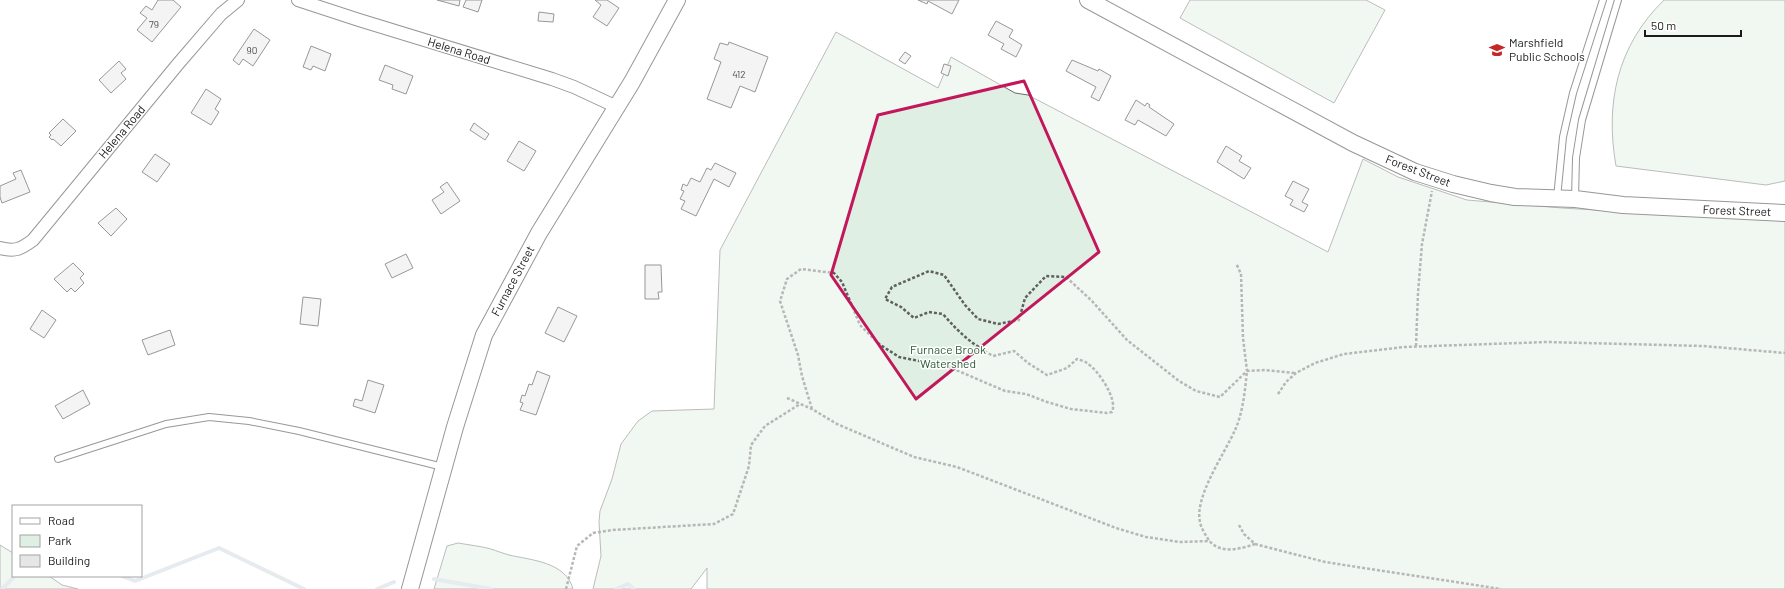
<svg xmlns="http://www.w3.org/2000/svg" width="1785" height="589" viewBox="0 0 1785 589" font-family="Barlow,sans-serif">
<style>
.green{fill:#e0efe3;stroke:#6a6a6a}
.lines{fill:none;stroke-linecap:round;stroke-linejoin:round}
.stream{stroke:#c6d2dc;stroke-width:4}
.building{fill:#e6e6e6;stroke:#1a1a1a}
.lane-casing{stroke:#1a1a1a;stroke-width:8}
.street-casing{stroke:#1a1a1a;stroke-width:14}
.secondary-casing{stroke:#1a1a1a;stroke-width:18}
.path{stroke:#5f5f5f;stroke-width:2.5;stroke-dasharray:3 2;stroke-linecap:butt}
.lane{stroke:#fff;stroke-width:6}
.street{stroke:#fff;stroke-width:12}
.secondary{stroke:#fff;stroke-width:16}
.marked{fill:none;stroke:#c2185b;stroke-width:3;stroke-linejoin:round}
.labels{text-anchor:middle;stroke-width:3;stroke-linejoin:round;paint-order:stroke}
.number-label{font-size:10px;fill:#4d4d4d}
.poi-label{font-size:12px;fill:#1a1a1a;stroke:#fff;text-anchor:start}
.street-label{font-size:12px;fill:#1a1a1a;stroke:#fff}
.park-label{font-size:12px;fill:#2b5a34;stroke:#fff}
</style>
<rect width="100%" height="100%" fill="#fff"/>
<path class="green" d="M1190,0H1366L1385,10L1334,103L1180,18Z
M1664,0H1785V181L1766,185L1616,166C1605,103 1617,46 1664,0Z
M836,32L938,88L951,57L1015,93L1028,95L1328,252L1363,159L1398,177L1467,200L1562,208L1785,221V589H707V568L691,589H593L601,556L599,522L600,511L612,479L621,444L638,421L652,411L714,409L720,250Z
M458,543C469,545 480,546 491,549C497,551 502,553 509,555C531,560 566,562 573,589H434L447,546Z
M0,545L13,553V576H49L62,585L78,589H0Z"/>
<g class="lines">
<path class="stream" d="M122,576L135,581L219,548L304,589
M434,579L491,589
M2,589L15,576
M377,589L394,582
M616,589L628,584L634,589"/>
</g>
<path class="building" d="M158,0H173L181,7L152,42L137,30L147,18L140,13L146,6L152,10Z
M437,0H460L459,6Z
M466,0H482L478,12L463,7Z
M607,0L619,8L607,26L593,17L601,5L595,0Z
M918,0H959L952,14L928,1L927,4Z
M539,12L554,14L553,22L538,21Z
M996,21L1013,30L1009,37L1022,45L1016,57L1001,49L1004,44L988,35Z
M254,29L270,40L253,66L243,59L239,65L233,60Z
M729,42L768,57L755,92L740,86L731,108L707,99L721,62L714,59L720,43L728,45Z
M311,46L331,54L325,71L313,66L311,70L303,67Z
M905,52L911,56L905,64L899,60Z
M1072,60L1098,71L1099,69L1111,76L1099,101L1091,97L1096,87L1066,71Z
M119,61L126,69L121,73L126,79L111,93L99,80Z
M944,64L951,66L948,76L941,73Z
M385,65L413,76L406,94L392,89L393,85L379,80Z
M206,89L221,99L215,109L219,112L211,125L191,113Z
M1136,100L1145,106L1147,103L1150,105L1149,107L1174,124L1166,136L1138,120L1135,125L1125,120Z
M63,119L76,131L61,146L53,139L52,140L49,137L51,135L49,133Z
M474,123L489,134L485,140L470,130Z
M519,141L536,151L524,171L507,161Z
M1226,146L1242,156L1239,161L1251,168L1244,179L1217,162Z
M155,154L170,164L157,182L142,172Z
M715,163L736,173L729,187L714,179L696,216L681,209L685,201L680,199L684,191L681,190L683,184L687,186L691,178L700,182L707,168L711,170Z
M21,170L30,192L2,203L0,197V186L16,179L13,173Z
M1293,181L1309,189L1302,202L1308,205L1304,212L1290,205L1293,200L1285,196Z
M447,182L460,201L441,214L432,200L444,192L440,187Z
M116,208L127,219L111,236L98,223Z
M406,254L413,268L392,278L385,264Z
M73,263L84,274L80,278L84,283L75,292L71,288L67,292L54,279Z
M645,265H661L662,292H658L659,299H645Z
M303,297L321,299L318,326L300,324Z
M558,307L577,316L564,342L545,333Z
M42,310L56,320L44,338L30,329Z
M170,330L175,345L148,355L142,340Z
M537,371L550,376L536,415L520,410L523,403L520,402L522,395L525,396L529,384L532,385Z
M368,380L384,385L375,413L353,406L355,399L362,401Z
M83,390L90,404L63,419L55,406Z"/>
<g class="lines">
<defs>
<path id="lane" d="M1557,198L1563,137L1573,93L1603,0
M1575,199L1576,158L1582,120L1618,0
M58,459L166,424L209,417L249,421L299,431L443,467"/>
<path id="street" d="M298,0L359,20L552,79L574,87L617,107
M0,248C15,252 21,249 33,240L178,64L221,14L238,0"/>
<path id="secondary" d="M1088,0L1353,143L1415,172L1453,184L1491,193L1515,197L1575,199L1623,205L1785,213
M410,589L455,427L484,335L539,233L632,82L677,0"/>
</defs>
<use href="#lane" class="lane-casing"/>
<use href="#street" class="street-casing"/>
<use href="#secondary" class="secondary-casing"/>
<path class="path" d="M1416,346L1418,293L1422,244L1432,191
M1278,394L1286,382L1296,373L1315,363L1344,354L1404,347L1547,342L1703,346L1785,353
M787,398L812,409L837,424L914,457L957,467L1116,528L1146,537L1179,542L1210,541
M812,409L802,376L798,355L780,301L787,279L801,269L834,273L842,282L860,325L879,344L899,357L949,367L1005,391L1026,394L1047,402L1071,409L1107,413L1112,412C1118,399 1098,370 1087,363C1084,361 1080,360 1077,359L1067,368L1047,375L1028,363L1014,351L993,356C972,344 959,333 943,314L929,312L914,318L901,307L885,299L892,287L929,271L944,275L965,305L978,319L998,324L1019,320L1025,298L1046,276L1066,277L1091,300L1127,340L1179,381L1196,391L1220,397L1247,371L1243,338L1241,274L1236,263
M1239,525L1244,534L1255,544L1325,562L1501,589
M1255,544C1240,549 1219,555 1208,539C1205,534 1201,528 1200,522C1194,497 1225,453 1235,430C1243,413 1245,390 1247,371L1265,370L1295,373
M566,589L577,546L593,533L613,530L714,524L733,514L749,466L751,445L765,426L800,404"/>
<use href="#lane" class="lane"/>
<use href="#street" class="street"/>
<use href="#secondary" class="secondary"/>
</g>
<path d="M0 0H1785V589H0ZM1024,81L1099,252L916,399L831,275L878,115Z" fill="#fff" fill-opacity=".55" fill-rule="evenodd"/>
<path class="marked" d="M1024,81L1099,252L916,399L831,275L878,115Z"/>
<defs>
<symbol id="school-bare" viewBox="-9 -9 18 18"><path d="M0-5L7-2L0 1L-7-2ZM-4 1L0 2.5L4 1V4Q0 6-4 4Z" fill="#c62828" stroke="#fff" stroke-width="2.5" paint-order="stroke"/></symbol>
</defs>
<g fill-rule="evenodd">
<use href="#school-bare" x="1486" y="39" width="22" height="22"/>
</g>
<g class="labels">
<g class="number-label">
<text x="154" y="28">79</text>
<text x="252" y="54">90</text>
<text x="739" y="78">412</text>
</g>
<g class="poi-label">
<text x="1509" y="47">Marshfield<tspan x="1509" dy="14">Public Schools</tspan></text>
</g>
<g class="street-label">
<text transform="translate(459 51) rotate(17)" y="4">Helena Road</text>
<text transform="translate(122 132) rotate(-50)" y="4">Helena Road</text>
<text transform="translate(1418 171) rotate(21)" y="4">Forest Street</text>
<text transform="translate(1737 211) rotate(2)" y="4">Forest Street</text>
<text transform="translate(513 281) rotate(-62)" y="4">Furnace Street</text>
</g>
<g class="park-label">
<text x="948" y="354">Furnace Brook<tspan x="948" dy="14">Watershed</tspan></text>
</g>
</g>
<rect x="12" y="505" width="130" height="72" fill="#ffffff" stroke="#a3a3a3"/>
<rect x="20" y="518" width="20" height="6" fill="#ffffff" stroke="#a3a3a3"/>
<text x="48" y="525" font-size="12" fill="#1a1a1a">Road</text>
<rect x="20" y="535" width="20" height="12" fill="#e0efe3" stroke="#a3a3a3"/>
<text x="48" y="545" font-size="12" fill="#1a1a1a">Park</text>
<rect x="20" y="555" width="20" height="12" fill="#e6e6e6" stroke="#a3a3a3"/>
<text x="48" y="565" font-size="12" fill="#1a1a1a">Building</text>
<path d="M1645 30v6h96v-6" fill="none" stroke="#1a1a1a" stroke-width="2"/>
<text x="1651" y="30" font-size="12" fill="#1a1a1a" stroke="#ffffff" stroke-width="3" paint-order="stroke">50 m</text>
</svg>
